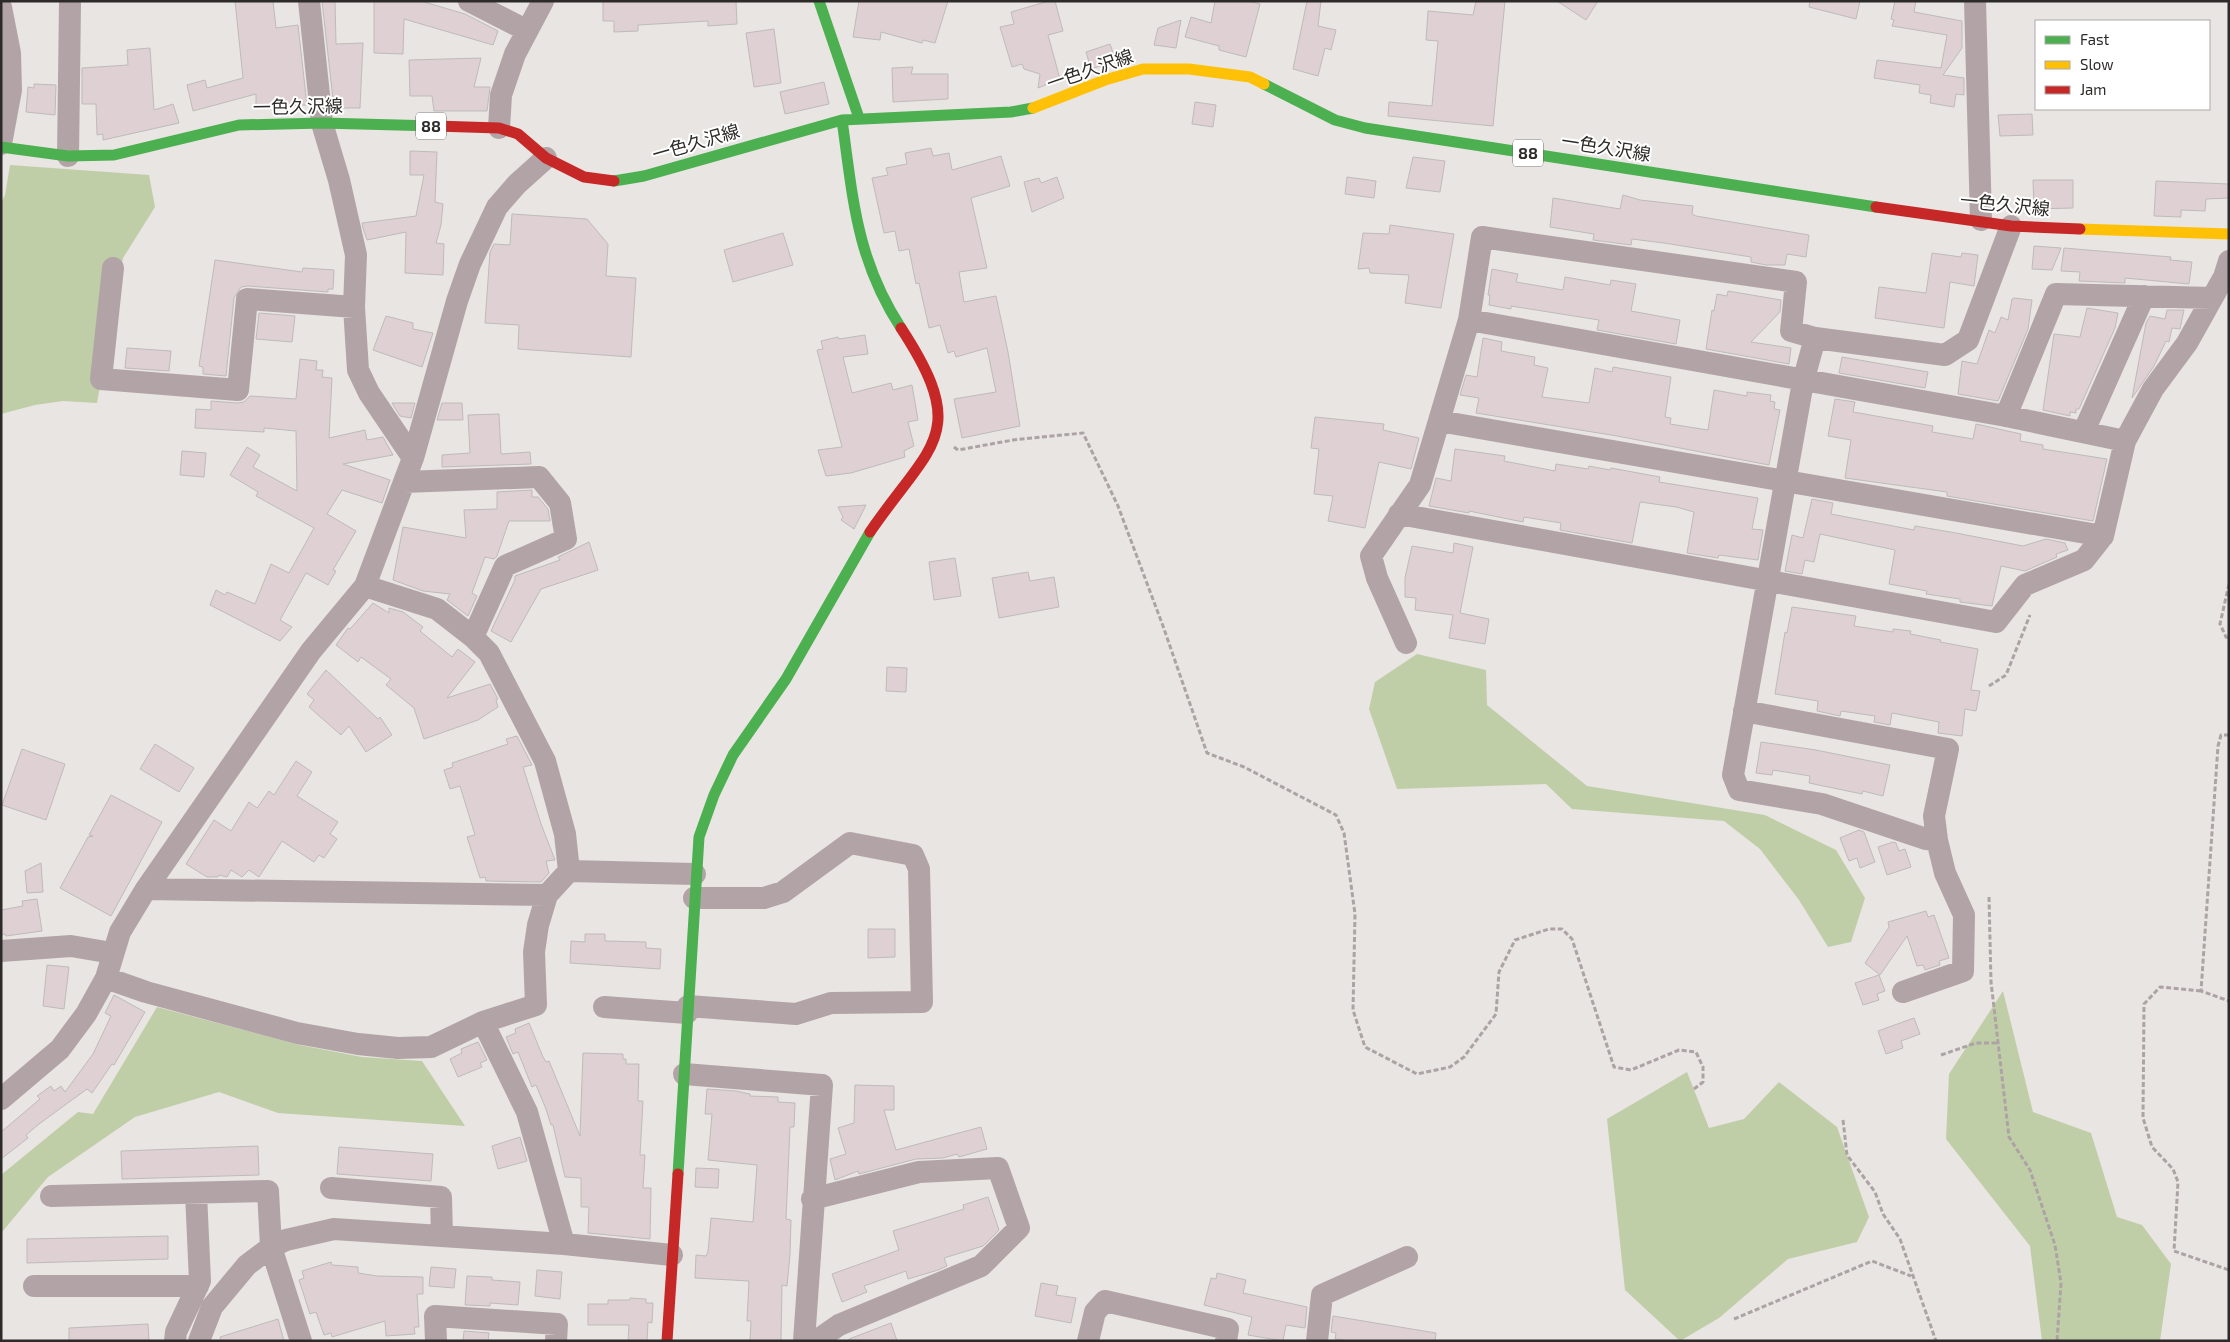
<svg xmlns="http://www.w3.org/2000/svg" width="2230" height="1342" viewBox="0 0 2230 1342" font-family="'Exo 2','Noto Sans JP',sans-serif">
<style>
.forest{fill:#c0cea8}
.building{fill:#ded0d3;stroke:#bebbba}
.lines{fill:none;stroke-linecap:round;stroke-linejoin:round}
.path{stroke:#ada3a4;stroke-width:3;stroke-dasharray:5 2.5;stroke-linecap:butt}
.street{stroke:#b2a4a6;stroke-width:22}
.fast{stroke:#4caf50;stroke-width:11}
.slow{stroke:#ffc107;stroke-width:11}
.jam{stroke:#c62828;stroke-width:11}
.labels{text-anchor:middle;stroke-width:4;stroke-linejoin:round;paint-order:stroke}
.shield{fill:#fff;stroke:#6c6b69;stroke-width:1}
.shield-label{font-size:16px;font-weight:bold;fill:#2d2b29}
.street-label{font-size:18px;fill:#2d2b29;stroke:#fff}
</style>
<rect width="100%" height="100%" fill="#e8e5e2"/>
<path class="forest" d="M10,165L149,175L155,207L123,258L97,403L63,401L35,405L1,414V203L5,195Z
M1417,654L1486,670L1487,705L1587,786L1765,815L1836,850L1865,898L1851,942L1828,947L1799,900L1760,849L1724,821L1572,809L1546,784L1397,789L1369,709L1375,682Z
M2003,991L2033,1112L2091,1133L2117,1217L2142,1225L2171,1264L2160,1341H2042L2030,1246L1946,1139L1949,1074Z
M157,1007L300,1045L362,1057L422,1061L465,1126L278,1113L219,1092L135,1117L48,1177L2,1232L1,1242V1175L78,1112L93,1114Z
M1687,1072L1709,1128L1744,1119L1779,1082L1837,1127L1869,1217L1857,1242L1788,1259L1719,1318L1680,1341L1625,1290L1607,1119Z"/>
<path class="building" d="M235,1H273L276,28L298,25L307,105L256,106V94L193,111L187,85L205,80L207,88L243,78Z
M322,1H335L336,44L363,43L360,108H334Z
M374,1H421L465,14L498,31L493,45L404,19L403,54L374,53Z
M603,1H736L737,24L708,26V21L638,25V31L614,32V21H603Z
M859,1H948L935,43L923,40L922,43L881,32L880,40L853,37Z
M1049,1H1055L1063,31L1048,35L1060,79L1038,88L1040,74L1024,69L1022,64L1012,67L1000,27L1014,24L1011,12Z
M1215,1H1248L1260,4L1246,57L1219,50V46L1185,37L1191,17L1211,23Z
M1307,1H1321L1318,26L1336,30L1331,50L1325,48L1318,76L1293,69Z
M1476,1H1505L1493,126L1388,116L1389,102L1432,106L1438,41L1426,40L1428,11L1473,15Z
M1557,1H1598L1586,20Z
M1810,1H1860L1856,19L1809,7Z
M1895,1H1916L1914,12L1962,21V48L1943,75L1964,78V95L1956,94L1954,107L1930,103L1931,95L1919,93L1920,85L1874,78L1877,60L1941,68L1947,35L1892,26L1894,20L1891,19Z
M1181,20L1176,48L1154,45L1158,28Z
M774,29L781,83L754,87L746,33Z
M1110,44L1116,61L1091,69L1086,52Z
M150,48L154,110L173,104L179,123L103,140V134L97,135L96,104H82V68L128,65L127,50Z
M481,58L474,87H490L487,111H434L432,96H410L409,60Z
M913,67L911,74H948V99L893,102L892,68Z
M824,82L829,104L785,114L780,92Z
M34,84L56,85L55,115L26,112L28,87L34,88Z
M1195,102L1216,105L1213,127L1192,124Z
M2032,114L2033,135L2000,136L1998,115Z
M931,148L933,156L949,153L952,170L1001,156L1010,186L971,198L987,268L959,272L964,302L996,296L1008,352L1020,426L962,438L954,399L996,392L987,348L956,357L954,351L948,353L940,325L929,328L919,283L916,284L909,249L899,251L895,231L884,233L872,178L888,175L886,168L907,164L905,153Z
M410,151L437,152L435,202L443,204L441,225L436,243L444,244L443,275L405,273L406,232L367,240L363,228L362,223L416,216L424,175H410Z
M1413,157L1445,161L1440,192L1406,188Z
M1057,177L1064,198L1032,212L1024,182L1039,178L1041,183Z
M1347,177L1376,181L1374,198L1345,194Z
M2033,180H2073V208L2034,209Z
M2156,181L2229,184V198L2206,199L2205,211L2181,210V217L2154,216Z
M1623,195L1640,200L1693,206L1692,214L1696,216L1809,235L1806,257L1787,254L1785,265H1766L1751,262V257L1664,243L1632,239L1631,245L1593,240L1594,234L1550,227L1553,198L1620,209Z
M512,214L587,219L608,244L606,276L636,278L631,357L518,349L519,325L485,323L490,252L494,244L510,245Z
M1390,225L1454,234L1441,308L1405,303L1409,275L1370,273L1369,268L1358,269L1363,233L1389,234Z
M783,233L793,265L733,282L724,250Z
M2034,246L2061,248L2052,270L2032,269Z
M2064,248L2171,257L2170,260L2192,262L2189,284L2125,278V283L2079,281L2080,272L2061,271Z
M1932,253L1961,257L1962,253L1978,255L1974,286L1950,282L1944,328L1875,318L1879,287L1926,293Z
M215,260L302,272L303,268L334,270L333,289H328V292L248,286L241,287L234,298L226,376L203,374V367L199,366Z
M1492,269L1518,274L1516,282L1563,290L1565,277L1610,285L1611,280L1636,284L1631,311L1680,320L1676,344L1597,330L1599,320L1511,306V309L1489,305L1490,295H1488Z
M1728,291L1781,300L1780,312L1751,342L1791,348L1789,364L1706,349L1712,310L1714,311L1717,294L1727,296Z
M2014,298L2032,300L2028,329L1998,401L1958,394L1962,361L1977,364L1989,330L1995,333L2001,317L2008,320L2012,299Z
M2087,308L2118,313L2115,328L2079,409H2076V413L2070,412V416L2043,410L2054,334L2080,337Z
M2167,310H2184L2180,329L2172,328L2169,342L2166,341L2154,366L2132,398L2146,323L2150,316L2165,319Z
M259,313L295,316L292,342L256,339Z
M386,316L413,323V329L433,333L422,367L373,350Z
M865,335L868,354L843,357L852,393L891,383L893,390L912,385L918,420L908,422L914,446L904,451L905,457L851,473L826,476L818,450L842,447L817,350L823,349L821,341L838,337L839,339Z
M1483,338L1502,342L1501,351L1535,357L1534,365L1548,368L1542,397L1589,403L1595,368L1612,372L1613,367L1671,377L1665,417L1671,418L1670,424L1708,430L1714,390L1747,396V392L1771,395L1770,401L1775,402L1774,409L1780,410L1769,465L1617,436L1476,413L1479,398L1460,395L1466,375L1477,377Z
M127,348L171,351L169,371L125,368Z
M1842,357L1928,372L1925,388L1839,373Z
M300,359L317,361L316,370H323L322,377L332,378L329,438L365,430L367,440L383,437L393,455L343,464L390,480L382,503L342,490L327,514L356,531L333,570L336,571L328,585L306,573L280,620L292,627L280,641L210,605L216,590L225,595L227,592L255,604L271,564L289,573L314,528L256,496L258,492L230,475L247,447L260,455L253,467L297,491L296,431L264,428V432L195,428L196,409L211,410V401L237,403L244,402L250,396L296,399Z
M1835,399L1855,402L1853,412L1933,426L1932,432L1973,439L1976,424L2021,434L2020,441L2043,445V449L2107,459L2093,521L1947,496V492L1845,478L1851,440L1828,436Z
M392,403H415L411,418L400,416Z
M442,403H462L463,420H437Z
M499,414L501,454L530,452L531,464L442,467V455L470,453L468,415Z
M1315,417L1384,424L1383,430L1419,438L1411,469L1379,462L1365,528L1328,521L1333,496L1314,494L1319,449L1311,448Z
M1455,449L1505,456L1504,461L1555,471L1556,464L1588,469L1589,466L1610,470L1611,468L1660,477L1659,482L1758,498L1752,529L1763,530L1758,560L1719,555L1718,558L1687,553L1694,512L1676,507L1640,502L1632,543L1560,530L1561,523L1524,517L1523,522L1469,511V513L1429,506L1436,478L1451,481Z
M182,451L206,453L204,477L180,475Z
M532,490V497H538L548,509L550,521H509L497,556L494,559L485,557L472,593L477,596L468,616L447,600L450,594L423,591L393,580L403,527L466,538L464,510L497,509V492Z
M1812,499L1833,503L1831,514L1914,530L1915,526L1956,533L2023,546L2046,539L2065,543L2068,550L2056,554L2057,557L2025,571L2001,566L1992,606L1960,602V599L1926,594L1927,591L1889,584L1895,550L1820,534L1814,562L1805,560L1802,574L1785,571L1792,535L1803,538Z
M866,505L854,529L841,520L843,517L838,507Z
M589,542L598,570L541,589L511,642L491,631L515,580V576L560,560L558,557Z
M1454,543L1473,547L1460,613L1489,619L1485,644L1449,638L1453,615L1415,610L1416,598L1405,597V578L1412,546L1453,553Z
M955,558L961,596L934,600L929,562Z
M1028,572L1030,581L1054,577L1059,607L999,618L992,578Z
M373,603L389,613V608L403,612L423,627L420,631L452,657L458,649L475,662L447,698L490,684L498,699L496,700L498,707L478,720L424,739L414,708L386,685L391,679L361,657L358,662L336,645L348,628L350,629Z
M1792,607L1856,616L1854,626L1893,632V629L1911,631L1910,634L1941,640L1940,642L1978,649L1971,690L1980,691L1976,711L1965,709L1962,736L1938,733L1939,722L1892,713L1890,725L1874,722L1875,716L1841,711L1840,716L1817,711L1818,701L1775,694L1785,632L1787,633Z
M887,667L907,668L906,692L886,691Z
M326,670L378,719L380,717L392,735L366,752L349,726L341,735L309,707L314,700L307,694Z
M517,736L532,765L523,767L541,824L555,860L546,861L549,873L541,882L486,881L485,877L480,878L467,837L475,835L460,786L450,789L444,770L453,767L452,763L508,744L506,739Z
M1761,742L1816,750L1890,765L1883,796L1863,791L1862,794L1809,783L1810,776L1773,770L1772,775L1756,773Z
M155,744L194,768L179,792L140,769Z
M22,749L65,764L46,820L2,805Z
M296,761L312,772L297,796L338,822L330,834L337,839L324,858L319,855L314,862L282,841L259,877L249,870L242,877L231,870L227,877L219,875L218,877H207L186,864L214,820L231,831L249,802L257,808L269,791L274,795Z
M111,795L162,822L111,916L60,888L88,837L93,836L89,835Z
M1859,830L1864,832L1875,862L1860,868L1857,858L1849,861L1840,838Z
M1893,842L1896,843L1899,851L1905,849L1911,867L1887,875L1878,847Z
M41,863L43,892L27,893L25,871Z
M37,899L42,931L6,936L5,934L1,935V910L23,906L22,901Z
M1926,911L1928,917L1934,915L1949,958L1939,961L1940,965L1925,970L1923,965L1917,966L1907,936L1880,975L1865,963L1889,927L1888,922Z
M868,929H895V957L868,958Z
M585,934H605V941L646,942V948L661,949L660,969L570,963L571,941L585,942Z
M47,965L69,967L64,1009L43,1006Z
M1879,975L1885,991L1877,994L1879,1000L1863,1005L1855,983Z
M114,995L145,1012L114,1065L112,1064L92,1093L87,1089L39,1124L26,1135L28,1138L1,1159V1132L40,1099L37,1096L51,1086L54,1091L61,1086L65,1092L93,1054L111,1016L105,1013Z
M1914,1018L1920,1034L1901,1041L1903,1048L1886,1054L1878,1031Z
M529,1023L543,1057L546,1062L549,1061L580,1136L583,1053L623,1054V1059H626V1064H639L638,1101H643L640,1155H645L643,1188H651L650,1239L588,1233L589,1207H581V1178L565,1177L553,1125H551L546,1109L536,1085L532,1087L518,1052L513,1054L506,1037L516,1033L515,1029Z
M478,1042L487,1060L480,1063L482,1067L458,1077L450,1059L462,1053L461,1049Z
M855,1085L894,1086V1110H884L896,1150L981,1127L987,1149L959,1157L957,1154L943,1158L916,1159L859,1174L858,1171L835,1180L830,1159L846,1154L838,1128L854,1123Z
M707,1089L736,1091L750,1094V1096L778,1097V1102L795,1103L794,1127H790L786,1219L791,1220L790,1254L787,1286L782,1285L781,1341H750L751,1321H747L749,1281L695,1278L696,1255L706,1256L708,1252L711,1218L753,1222L757,1165L708,1160L712,1114H705Z
M520,1137L527,1161L498,1169L492,1146Z
M258,1146L259,1175L122,1179L121,1151Z
M339,1147L433,1154L431,1181L337,1174Z
M696,1168L719,1169L718,1188L695,1187Z
M988,1197L999,1230L983,1246L944,1258L947,1266L938,1270L908,1279L906,1271L864,1286L867,1292L842,1302L832,1274L899,1250L893,1231L964,1209L963,1205Z
M168,1236V1259L27,1263V1239Z
M331,1262L332,1265L358,1267V1273L377,1276L423,1277V1294H417L419,1327H414L415,1334L386,1336L385,1321L332,1337L331,1333L324,1335L316,1312L310,1314L299,1280L304,1278L302,1271Z
M431,1267L456,1269L454,1288L429,1286Z
M537,1270L562,1272L560,1299L535,1296Z
M1217,1273L1246,1280L1243,1293L1307,1307L1305,1328L1286,1325L1283,1341L1248,1335L1252,1317L1204,1305L1211,1278L1216,1279Z
M467,1276L492,1277V1280L520,1282L518,1305L490,1303V1306L465,1305Z
M1041,1283L1058,1286L1056,1295L1076,1298L1071,1323L1035,1316Z
M630,1298L646,1299V1303H653L652,1323L648,1322L647,1341H628L629,1325H588V1304H608V1300H630Z
M1333,1316L1436,1333L1435,1341H1351L1335,1339L1336,1333L1331,1332Z
M278,1319L284,1341H221L220,1337Z
M891,1323L897,1341H849V1339Z
M148,1324L149,1341H69V1328Z
M464,1331L489,1333L488,1341H463Z"/>
<g class="lines">
<path class="path" d="M954,447L958,450L1013,440L1083,433L1118,506L1163,626L1207,753L1244,767L1336,815L1344,833L1355,914L1353,1010L1365,1047L1417,1074L1450,1067L1464,1057L1496,1014L1499,972L1515,940L1549,929H1562L1572,939L1614,1067L1631,1070L1679,1050L1696,1052L1703,1067V1082L1694,1089
M2229,584L2220,624L2226,637L2229,638
M1989,686L2006,675L2030,615
M2229,735H2221L2218,746L2201,991L2229,1001
M1989,897L1991,982L2009,1137L2030,1170L2055,1245L2061,1283L2057,1341
M2201,991L2160,987L2144,1004L2143,1118L2152,1147L2173,1169L2178,1182L2174,1251L2229,1270
M1941,1055L1976,1043H1997
M1843,1120L1847,1155L1875,1192L1883,1214L1900,1239L1936,1341
M1734,1319L1872,1261L1911,1276"/>
<path class="street" d="M309,1L322,123L339,180L356,255L354,307L358,370L369,393L413,458
M469,1L526,30
M1975,1L1981,220
M1,7L10,53L11,90L1,144
M499,128L501,95L515,54L543,1
M68,156L70,4
M113,268L101,379L238,390L247,299L354,307
M1469,320L2006,416L2125,441
M2006,416L2056,294L2212,298
M1439,421L2103,536
M2084,431L2144,296
M404,482L539,477L560,503L566,539L505,566L473,637
M1399,514L1996,622L2025,585L2084,560L2103,536L2125,441L2153,389L2187,343L2224,277L2229,261
M365,586L437,609L473,637L489,653L545,761L565,834L569,871L695,874
M1406,643L1377,578L1371,556L1420,485L1469,320L1482,237L1796,282L1791,331L1815,338
M1744,711L1948,749L1934,816L1937,840L1945,873L1964,915L1963,971L1903,992
M1937,840L1926,839L1822,804L1739,790L1733,775L1803,382L1815,338L1945,355L1968,340L2011,226
M146,889L547,895
M1,951L71,946L112,953
M106,978L146,992L297,1033L358,1044L398,1048L431,1047L483,1022L536,1005L534,952L538,925L547,895L569,871
M688,1006L796,1014L831,1003L922,1002L919,869L913,855L850,843L783,892L764,898H694
M604,1007L687,1013
M483,1022L527,1112L564,1244
M684,1074L822,1085L804,1341
M1,1099L60,1049L86,1014L106,978L120,932L146,889L311,651L365,586L413,458L457,301L470,264L497,207L517,184L546,158
M331,1188L441,1197L442,1236
M51,1196L268,1191L271,1247L301,1341
M812,1199L919,1172L998,1168L1019,1228L981,1266L839,1325L816,1341
M34,1286H198
M175,1341L176,1332L200,1281L196,1193
M199,1341L212,1307L247,1265L271,1247L286,1240L334,1229L564,1244L672,1255
M436,1341L435,1316L557,1324L556,1341
M1088,1341L1095,1312L1105,1301L1228,1329L1226,1341
M1317,1341L1322,1295L1407,1257"/>
<path class="fast" d="M819,1L859,118
M1264,84L1335,120L1365,128L1876,207
M842,120C853,198 856,259 901,328
M1,147L68,156L114,155L239,125L322,123L435,126
M614,181L644,176L842,120L1011,112L1033,108
M678,1174L699,837L714,795L733,755L786,679L870,532"/>
<path class="slow" d="M1033,108L1105,80L1143,69H1189L1250,77L1264,84
M2080,229L2229,234"/>
<path class="jam" d="M435,126L499,128L518,134L546,158L584,177L614,181
M1876,207L2011,226L2080,229
M870,532C931,443 971,435 901,328
M667,1341L678,1174"/>
</g>
<g class="labels">
<g class="shield">
<rect x="416" y="112.5" width="30" height="27" rx="4"/>
<rect x="1513" y="139.5" width="30" height="27" rx="4"/>
</g>
<g class="shield-label">
<text x="431" y="132">88</text>
<text x="1528" y="159">88</text>
</g>
<g class="street-label">
<text transform="translate(1090 70) rotate(-19)" y="6">一色久沢線</text>
<text transform="translate(298 107) rotate(-1)" y="6">一色久沢線</text>
<text transform="translate(696 143) rotate(-16)" y="6">一色久沢線</text>
<text transform="translate(1606 148) rotate(9)" y="6">一色久沢線</text>
<text transform="translate(2005 205) rotate(6)" y="6">一色久沢線</text>
</g>
</g>
<rect width="2230" height="1342" fill="none" stroke="#2d2b29" stroke-width="5"/>
<rect x="2035" y="20" width="175" height="90" fill="#ffffff" stroke="#abaaa9"/>
<rect x="2045" y="36" width="25" height="8" fill="#4caf50" stroke="#abaaa9"/>
<text x="2080" y="45" font-size="15" fill="#2d2b29">Fast</text>
<rect x="2045" y="61" width="25" height="8" fill="#ffc107" stroke="#abaaa9"/>
<text x="2080" y="70" font-size="15" fill="#2d2b29">Slow</text>
<rect x="2045" y="86" width="25" height="8" fill="#c62828" stroke="#abaaa9"/>
<text x="2080" y="95" font-size="15" fill="#2d2b29">Jam</text>
</svg>
